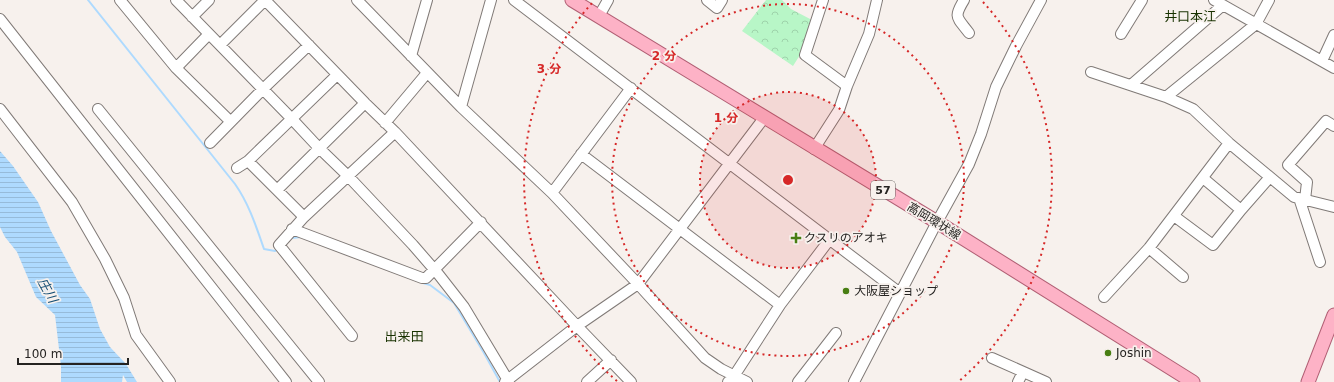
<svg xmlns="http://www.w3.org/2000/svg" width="1334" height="382" viewBox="0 0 1334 382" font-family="'DejaVu Sans','Noto Sans JP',sans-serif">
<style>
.park{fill:url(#park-crowns)}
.water{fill:url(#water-rules)}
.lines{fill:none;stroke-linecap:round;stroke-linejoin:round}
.stream{stroke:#aedafe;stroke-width:2}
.minor-casing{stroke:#807a77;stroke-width:12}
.major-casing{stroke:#b15f74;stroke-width:15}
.minor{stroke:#fff;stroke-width:10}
.major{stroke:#fdb2c6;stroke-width:13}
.ring{fill:none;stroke:#d62828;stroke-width:2;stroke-dasharray:2 4}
.poi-dot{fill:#487e13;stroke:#f7f1ed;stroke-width:1.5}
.labels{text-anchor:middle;stroke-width:3.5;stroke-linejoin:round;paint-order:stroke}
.shield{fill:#f7f1ed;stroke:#64615e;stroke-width:1}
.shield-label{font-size:11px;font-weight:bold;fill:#252321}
.street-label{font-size:12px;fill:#252321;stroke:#f7f1ed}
.poi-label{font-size:12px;fill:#252321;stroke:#f7f1ed;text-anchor:start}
.neighbourhood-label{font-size:13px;fill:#183201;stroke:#f7f1ed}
.water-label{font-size:13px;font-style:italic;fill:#154e74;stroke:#f7f1ed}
.centre{fill:#d62828;stroke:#f7f1ed;stroke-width:2}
.ring-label{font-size:12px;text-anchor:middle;font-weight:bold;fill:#d62828;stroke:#f7f1ed;stroke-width:3.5;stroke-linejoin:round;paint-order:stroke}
</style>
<defs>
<pattern id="park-crowns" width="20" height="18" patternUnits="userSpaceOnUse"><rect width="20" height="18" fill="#b8f6c7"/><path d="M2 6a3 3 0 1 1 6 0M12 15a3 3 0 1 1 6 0" fill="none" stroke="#9ed3ab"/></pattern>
<pattern id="water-rules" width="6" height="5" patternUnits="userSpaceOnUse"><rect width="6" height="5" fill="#aedafe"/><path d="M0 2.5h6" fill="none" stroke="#96bbd9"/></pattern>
</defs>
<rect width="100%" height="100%" fill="#f7f1ed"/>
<path class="park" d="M766,0H782L791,9L812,20L800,55L793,66L742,31Z"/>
<path class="water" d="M0,151L13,166L38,202L51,231L80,285L90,299L100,329L110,347L126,364L137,382H127L123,375L122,382H61V366L55,315L36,297L17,252L5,237L0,227Z"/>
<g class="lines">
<path class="stream" d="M88,0L235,184C249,204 256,226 264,249L275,251L277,249
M292,238L301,237
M423,283L430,285L454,303L484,353L500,382"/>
<defs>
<path id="minor" d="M120,0L176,68L230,121
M176,0L291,118L319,148L348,176L413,245L439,275L464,307L509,382
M265,0L365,103L395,132L577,326L631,382
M357,0L461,107L552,193L638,284L705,358L721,369L747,382
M514,0L900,293
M707,0L717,8L722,0
M823,0L805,55L847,86
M964,0C953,18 957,17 969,33
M1214,0L1334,68
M599,16L608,0
M192,17L209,0
M0,19L286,382
M1121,34L1142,0
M220,45L265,0
M411,56L427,0
M1322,61L1334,35
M176,68L209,34
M1091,72L1166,97L1193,109L1229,143L1294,197L1334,207
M1131,85L1223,5
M1166,97L1256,24L1269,0
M461,107L491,0
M0,109L72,202L105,259L124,298L136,335L170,382
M98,109L319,382
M385,123L427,73
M210,143L263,89L309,45
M814,149L839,110L847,86L869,34L877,0
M581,154L780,305
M248,161L304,217L395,132
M237,168L248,161L337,75
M1203,178L1241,210
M277,190L365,103
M552,193L631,88
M1299,198L1320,262
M1305,200L1307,182L1288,165L1326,121L1334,126
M1174,216L1213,245L1241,210L1270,177
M304,217L279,245L352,336
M292,229L422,278H426L481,222
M1149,248L1183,277
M1104,297L1149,248L1229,143
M992,358L1046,382
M505,382L577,326L638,284L764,118
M587,382L611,360
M728,382L734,376L780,305L830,239
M798,382L836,333
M854,382L937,222L969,164L981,134L996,87L1016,46L1041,0
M1018,382L1023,372"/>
<path id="major" d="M572,0L937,222L1193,382
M1308,382L1334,315"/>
</defs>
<use href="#minor" class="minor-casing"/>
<use href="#major" class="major-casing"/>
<use href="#minor" class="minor"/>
<use href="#major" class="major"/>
</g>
<circle cx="788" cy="180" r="88" fill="#d62828" fill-opacity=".12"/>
<g class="ring">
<circle cx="788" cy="180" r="88"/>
<circle cx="788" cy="180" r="176"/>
<path d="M617 381A264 264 0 0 1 593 2M983 2A264 264 0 0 1 959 381"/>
</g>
<g class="poi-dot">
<path d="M794 232h4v4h4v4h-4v4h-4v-4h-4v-4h4z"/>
<circle cx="846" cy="291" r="4"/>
<circle cx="1108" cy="353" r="4"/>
</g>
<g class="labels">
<rect class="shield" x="871" y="181" width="24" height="18" rx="3"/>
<g class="shield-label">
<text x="883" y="194">57</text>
</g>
<g class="street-label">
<text transform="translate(934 221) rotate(31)" y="4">高岡環状線</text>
</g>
<g class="poi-label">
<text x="804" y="242">クスリのアオキ</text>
<text x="854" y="295">大阪屋ショップ</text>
<text x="1116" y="357">Joshin</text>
</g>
<g class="neighbourhood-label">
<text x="1190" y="21">井口本江</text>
<text x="404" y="341">出来田</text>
</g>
<g class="water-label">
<text transform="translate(48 290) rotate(61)" y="5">庄川</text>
</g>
</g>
<circle cx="788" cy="180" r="6" class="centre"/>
<g class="ring-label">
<text x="664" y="60">2 分</text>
<text x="549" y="73">3 分</text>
<text x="726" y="122">1 分</text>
</g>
<path d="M18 358v6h110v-6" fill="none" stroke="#252321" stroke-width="2"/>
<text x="24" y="358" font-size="12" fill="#252321" stroke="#f7f1ed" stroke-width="3" paint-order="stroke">100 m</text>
</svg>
